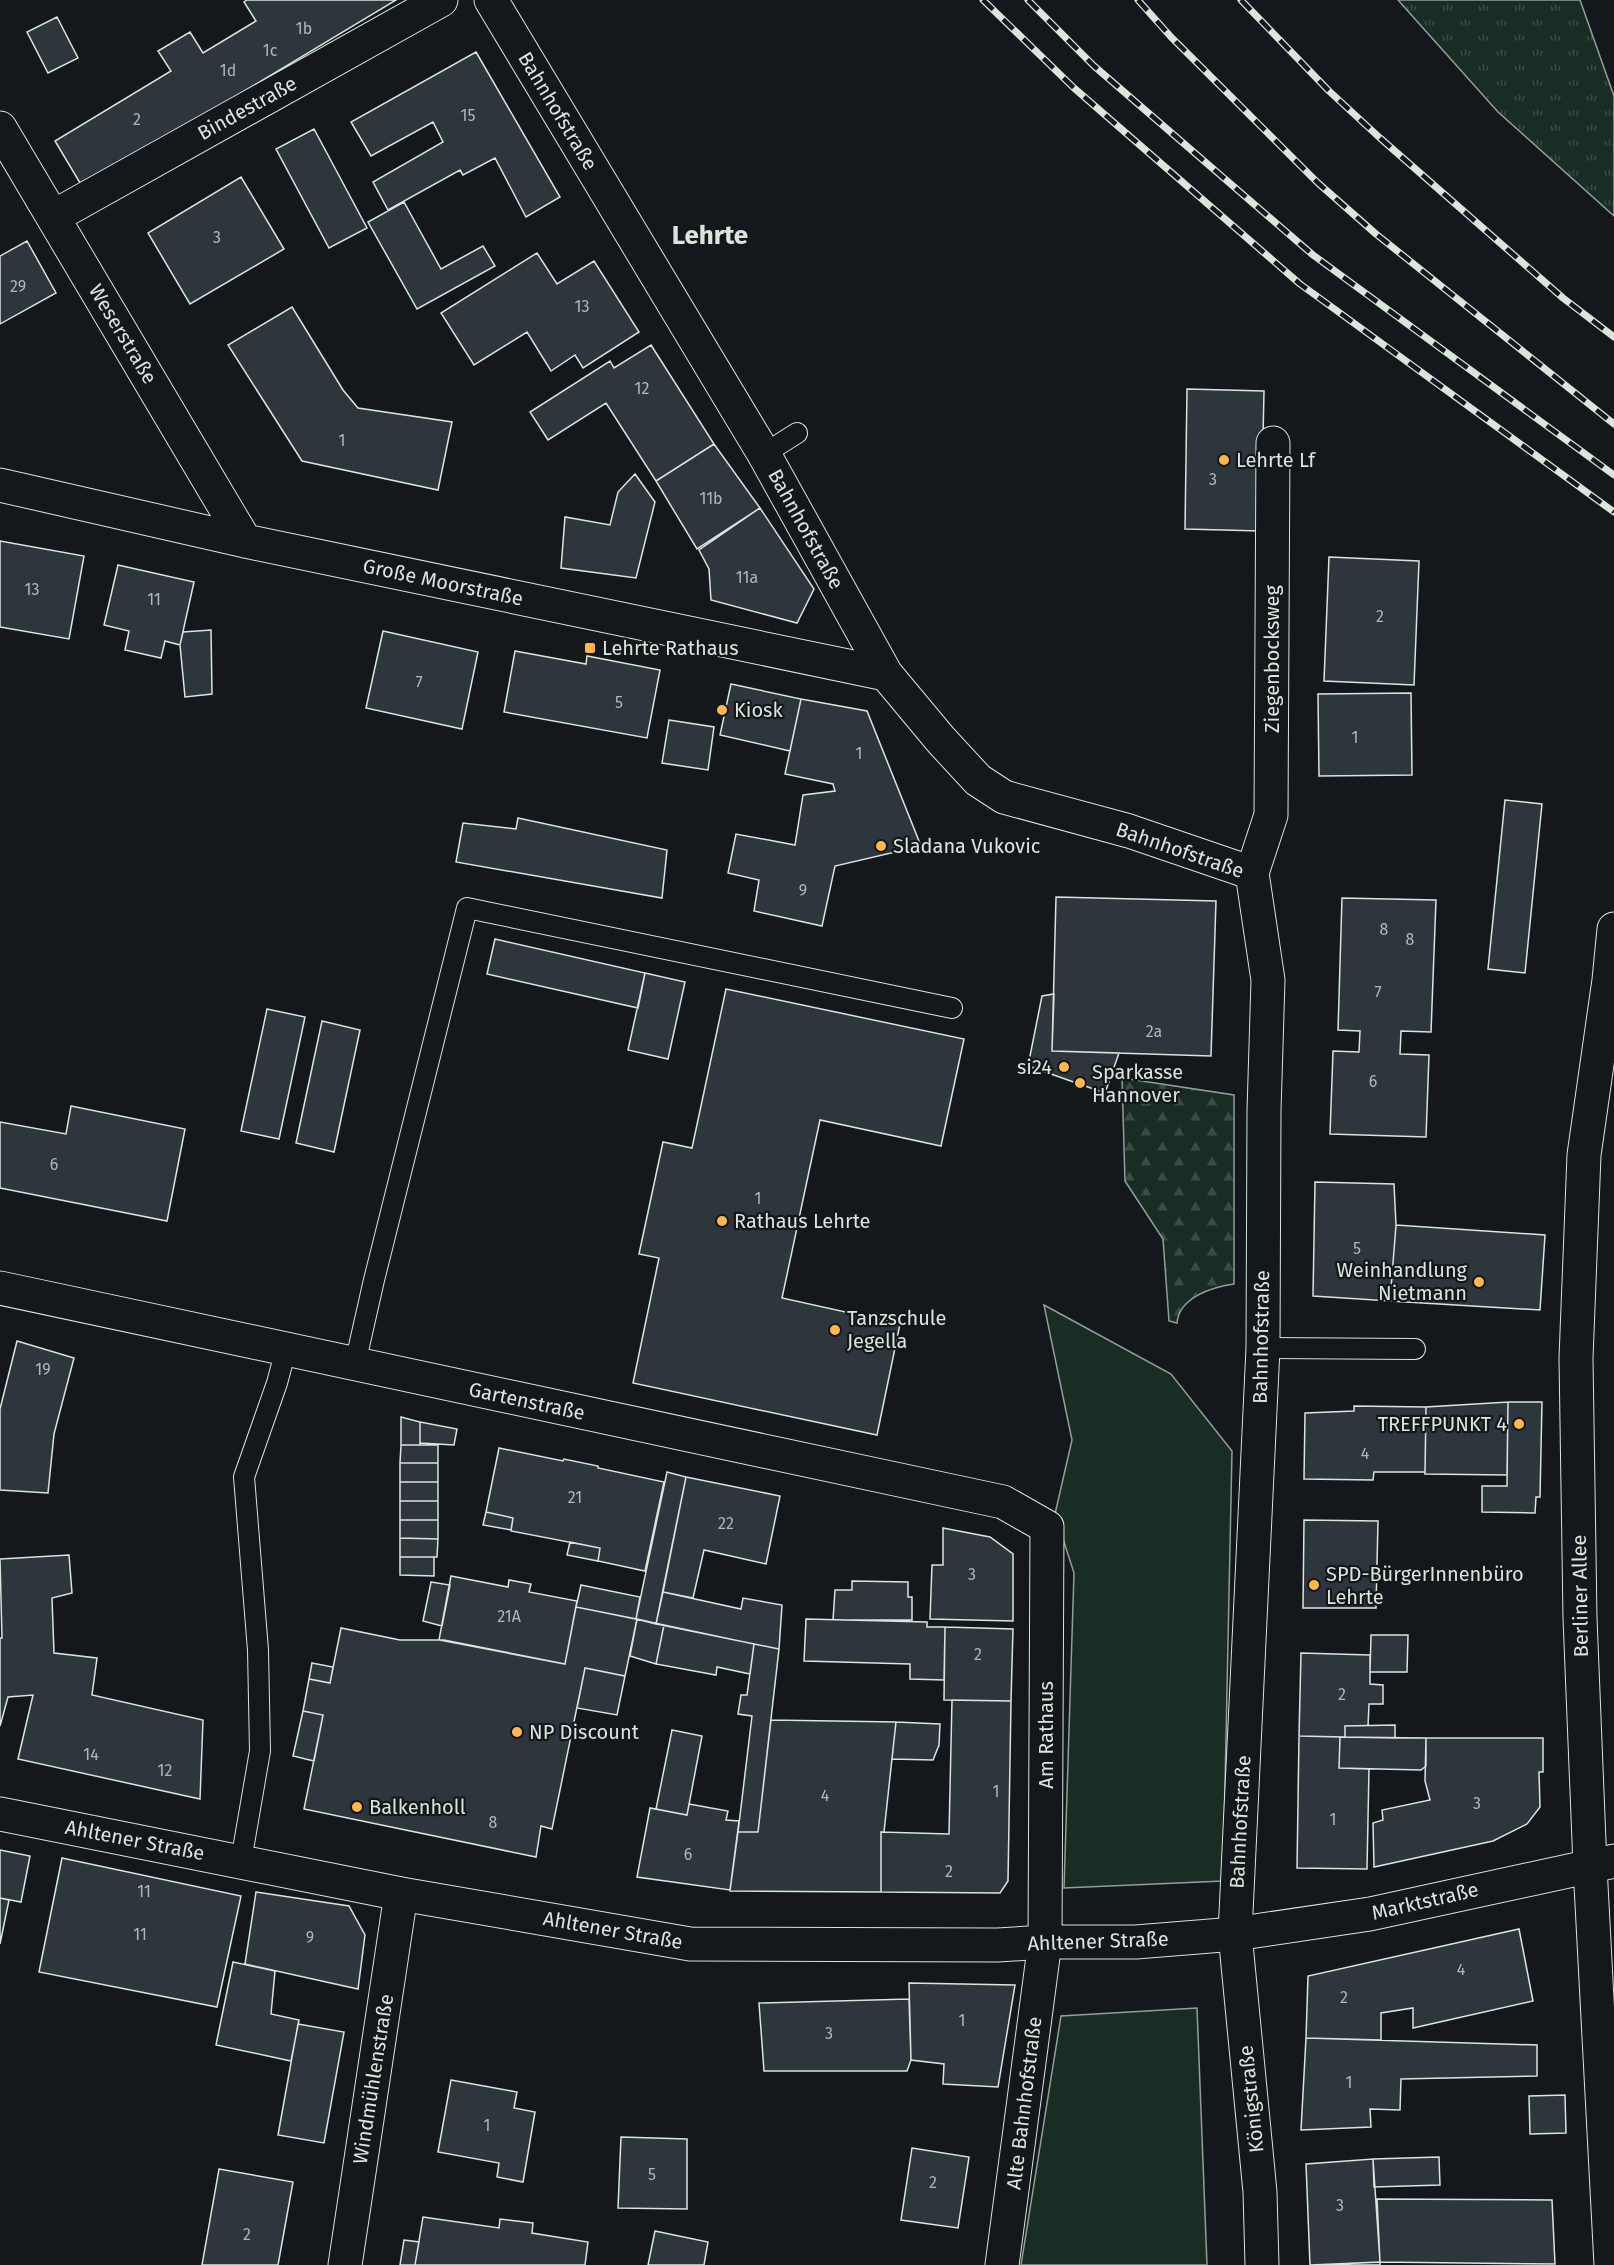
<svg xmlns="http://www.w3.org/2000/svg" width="1614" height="2265" viewBox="0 0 1614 2265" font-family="'Fira Sans',sans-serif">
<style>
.grass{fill:url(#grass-tufts);stroke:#939e99;stroke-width:1.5}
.forest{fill:url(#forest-firs);stroke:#939e99;stroke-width:1.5}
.park{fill:#1a2d24;stroke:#939e99;stroke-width:1.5}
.building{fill:#2c363c;stroke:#d8e6dc;stroke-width:1.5}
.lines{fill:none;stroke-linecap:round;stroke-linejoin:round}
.lane-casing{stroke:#d8e6dc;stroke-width:22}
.street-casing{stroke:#d8e6dc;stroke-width:35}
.secondary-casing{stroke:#d8e6dc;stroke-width:35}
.primary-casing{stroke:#d8e6dc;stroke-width:35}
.lane{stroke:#14181c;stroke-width:20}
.street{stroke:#14181c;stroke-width:33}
.secondary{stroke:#14181c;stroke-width:33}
.primary{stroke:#14181c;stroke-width:33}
.rail-casing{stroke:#d8e6dc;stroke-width:7}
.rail{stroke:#14181c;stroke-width:4.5;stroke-dasharray:14;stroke-linecap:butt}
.poi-dot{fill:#ffb74d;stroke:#14181c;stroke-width:2}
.labels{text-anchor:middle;stroke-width:4.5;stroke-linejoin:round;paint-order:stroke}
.number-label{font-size:16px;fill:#adbab4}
.street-label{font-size:20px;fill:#d8e6dc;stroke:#14181c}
.poi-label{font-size:20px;fill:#d8e6dc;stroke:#14181c;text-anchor:start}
.district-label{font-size:26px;font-weight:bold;fill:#d8e6dc;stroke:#14181c}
</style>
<defs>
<pattern id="grass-tufts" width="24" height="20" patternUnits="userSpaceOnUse" patternTransform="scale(1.5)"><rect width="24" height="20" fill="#1a2d24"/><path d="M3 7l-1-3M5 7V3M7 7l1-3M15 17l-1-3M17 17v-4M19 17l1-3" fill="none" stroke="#3b4b43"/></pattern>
<pattern id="forest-firs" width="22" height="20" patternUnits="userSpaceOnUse" patternTransform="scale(1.5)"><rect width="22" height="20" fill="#1a2d24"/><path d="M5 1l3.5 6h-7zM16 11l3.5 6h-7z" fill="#3b4b43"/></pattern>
</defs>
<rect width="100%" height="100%" fill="#14181c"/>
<path class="grass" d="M1398,0H1580L1614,96V216L1498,112Z"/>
<path class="forest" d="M1122,1078L1234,1095V1284C1213,1287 1179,1297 1177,1323L1169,1321L1163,1239L1125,1181Z"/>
<path class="park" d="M1044,1305L1171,1374L1232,1451L1223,1881L1064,1888L1074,1573L1055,1514L1072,1440Z
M1197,2008L1207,2265H1021L1061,2016Z"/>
<path class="building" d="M247,0H396L83,188L55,141L171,71L158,51L190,32L203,53L256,21L244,2Z
M57,17L78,58L48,73L27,32Z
M476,52L560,197L526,217L495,158L463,175L460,170L388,210L373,182L443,142L433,122L371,156L351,122Z
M314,129L367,228L329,248L276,149Z
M241,177L284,249L190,304L148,233Z
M404,202L441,269L483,246L495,266L417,309L368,222Z
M27,241L56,293L0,324V256Z
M537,253L557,284L594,261L639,332L583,368L575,355L551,371L527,332L474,365L441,313Z
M292,307L343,390L358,408L452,422L438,490L302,461L228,345Z
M651,345L714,444L656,481L606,403L548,440L530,412L610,361L614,368Z
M1187,389L1264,391L1261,531L1185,529Z
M714,444L760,508L697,549L656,481Z
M635,474L655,502L636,578L561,568L565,517L610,525L618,492Z
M760,508L814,589L797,623L711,600L709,569L699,550Z
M0,541L84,556L69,639L0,627Z
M1329,557L1419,561L1414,685L1324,681Z
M118,565L194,582L180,645L165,641L161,658L125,650L129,631L104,625Z
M211,630L212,694L185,697L180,645L183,632Z
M383,631L478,652L462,729L366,708Z
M515,651L586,664L587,656L660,670L647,738L504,712Z
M731,684L801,699L790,751L720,735Z
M1411,693L1412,775L1319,776L1318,694Z
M801,699L867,711L921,846L835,866L822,926L754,911L759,880L728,873L736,834L795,845L803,795L835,791L833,784L785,774Z
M669,720L714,727L708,770L662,763Z
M1505,800L1542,804L1525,973L1488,969Z
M518,818L667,850L662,898L456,862L463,823L516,829Z
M1056,897L1216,901L1211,1056L1052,1051Z
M1342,898L1436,900L1431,1032L1401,1031L1400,1054L1429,1055L1426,1137L1330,1134L1333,1051L1359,1052L1360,1031L1338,1030Z
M495,939L645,973L638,1008L487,974Z
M645,973L685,982L668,1059L628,1050Z
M726,989L964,1039L941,1146L820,1120L782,1298L900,1324L877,1435L633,1383L659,1258L639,1254L663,1142L692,1148Z
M1054,994L1052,1051L1119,1053L1105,1093L1028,1066L1042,996Z
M267,1009L305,1017L279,1139L241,1131Z
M322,1021L360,1030L334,1152L296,1143Z
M71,1106L185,1129L167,1221L0,1188V1122L66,1134Z
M1315,1182L1394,1184L1396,1225L1390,1301L1313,1296Z
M1396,1225L1545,1235L1540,1310L1390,1301Z
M17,1341L74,1358L54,1434L48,1493L0,1490V1409Z
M1508,1402L1507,1475L1425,1474L1426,1407Z
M1508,1402H1542L1540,1497H1536L1535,1513L1482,1512V1486H1507Z
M1354,1406L1426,1407L1425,1472H1374L1373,1480L1304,1479L1305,1413L1354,1411Z
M401,1417L420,1422V1445H401Z
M420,1422L457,1429L454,1445L420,1443Z
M401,1445H438V1463H400Z
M499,1448L563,1461L564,1459L598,1466V1468L664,1482L645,1571L598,1561L600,1548L511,1531L513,1518L486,1512Z
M400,1463H438V1482H400Z
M667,1472L686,1477L656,1624L636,1619Z
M686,1477L780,1496L766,1564L704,1550L693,1598L663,1592Z
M400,1482H438V1501H400Z
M400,1501H438V1520H400Z
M486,1512L513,1518L511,1530L483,1525Z
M400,1520H438V1539L400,1538Z
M1304,1520L1378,1521L1376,1608H1303Z
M943,1528L990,1537L1013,1554V1621L930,1619L932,1565H943Z
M400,1538L438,1539L437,1557H400Z
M570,1542L600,1548L598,1561L567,1555Z
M69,1555L72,1593L52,1598L54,1653L97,1658L92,1695L203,1720L200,1799L18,1759L33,1695L8,1697L0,1726V1638H2L0,1559Z
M400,1557H434V1576L400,1575Z
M451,1576L508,1587L509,1580L531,1584L529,1592L577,1601L565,1664L439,1640Z
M852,1581L908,1582V1597H912V1620H833L835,1590H852Z
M431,1582L450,1585L442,1626L423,1621Z
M581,1585L640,1597L636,1619L576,1607Z
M663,1592L741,1609L743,1598L782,1605L779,1649L656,1624Z
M576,1607L637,1619L625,1676L585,1668L552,1829L541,1826L536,1857L304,1809L323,1715L303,1711L309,1679L330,1683L341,1628L400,1640H444L565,1664Z
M637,1619L664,1625L656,1664L630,1656Z
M806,1619L927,1622V1627H945L944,1680L910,1679V1664L804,1661Z
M664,1625L754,1644L750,1674L717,1667L716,1675L656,1664Z
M945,1627L1013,1629L1011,1701L944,1700Z
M1371,1635H1408L1407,1672H1370Z
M754,1644L779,1649L758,1832H738L752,1716L738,1714L741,1695H747Z
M1301,1653L1370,1655V1684L1383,1685V1704H1369L1368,1726H1345V1737L1299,1736Z
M312,1663L333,1667L330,1683L309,1679Z
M585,1668L625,1676L617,1715L577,1708Z
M952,1700L1011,1701L1008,1881L1000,1893L881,1892V1832L949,1834Z
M303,1711L323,1715L314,1761L293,1756Z
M771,1720L896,1722L884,1832H881V1892L730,1891L738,1832H758Z
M896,1722L940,1724L939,1745L933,1760L892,1759Z
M1395,1725V1738L1345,1737V1726Z
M672,1730L702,1736L687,1815L656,1809Z
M1299,1736L1340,1737L1339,1768L1369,1769L1367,1869L1297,1868Z
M1340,1737L1426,1738V1766L1421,1770L1339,1768Z
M1426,1738H1543V1772H1539L1540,1807L1527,1824L1493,1841L1374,1867L1373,1823L1383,1820L1382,1810L1430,1800L1425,1781Z
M689,1804L728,1811L726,1820L739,1821L730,1890L637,1877L650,1808L687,1815Z
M0,1850L30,1856L21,1902L0,1898Z
M62,1858L241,1896L217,2007L39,1972Z
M256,1892L349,1906L365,1935L358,1989L245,1964Z
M0,1898L9,1900L0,1944Z
M1519,1929L1533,2001L1413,2028V2008L1381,2013V2040L1306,2038L1308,1976Z
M233,1962L275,1971L271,2014L299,2020L291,2061L216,2045Z
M909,1983L1015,1985L998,2087L943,2084L944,2064L911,2060Z
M909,1999L911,2060L907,2071H764L759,2003Z
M298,2024L344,2032L324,2143L278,2135Z
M1306,2038L1537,2045V2076L1401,2079L1400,2110L1370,2109L1371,2127L1301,2130Z
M451,2080L517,2092L514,2108L535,2112L523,2182L497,2177L499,2163L438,2152Z
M1565,2095L1566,2133L1530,2134L1529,2096Z
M621,2137L687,2139V2209L618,2208Z
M912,2148L969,2157L958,2228L901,2220Z
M1439,2157L1440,2185L1374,2187L1373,2159Z
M1373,2159L1380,2262L1310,2265L1306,2164Z
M219,2169L293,2182L278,2265H202Z
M1377,2199L1552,2200L1555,2264L1380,2262Z
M423,2217L499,2228L500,2219L533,2223L532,2233L588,2242L585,2265H415Z
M655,2231L708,2242L704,2265H648Z
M404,2240L419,2242L415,2265H400Z
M1380,2262V2265H1316Z"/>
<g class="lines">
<defs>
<path id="lane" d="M764,454L797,433
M1263,1348L1415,1349
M355,1364L374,1280L467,908L952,1008
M241,1861L260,1751L258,1650L244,1477L277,1383L286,1349"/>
<path id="street" d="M491,0L764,454L886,674L941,740L978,780L1004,797L1129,831L1252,873
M0,128L245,541
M53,217L441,0
M0,485L245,541L886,674
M0,1288L1003,1502L1047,1527L1045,1942L1002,2265
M345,2265L401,1894
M1262,2265L1260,2192L1235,1934L1263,1348L1264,1111L1268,980L1252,873L1271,815L1273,443"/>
<path id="secondary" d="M0,1814L401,1894L690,1944L998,1945L1045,1942H1136L1235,1934L1370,1914L1614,1861"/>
<path id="primary" d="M1611,2265L1590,1866L1580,1618L1576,1358L1584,1155L1609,980L1614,929"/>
</defs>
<use href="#lane" class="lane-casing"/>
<use href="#street" class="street-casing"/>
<use href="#secondary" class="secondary-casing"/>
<use href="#primary" class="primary-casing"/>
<use href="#lane" class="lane"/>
<use href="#street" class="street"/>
<use href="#secondary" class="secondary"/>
<use href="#primary" class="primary"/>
<defs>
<path id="rail" d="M983,0L1074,88L1300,284L1614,512
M1028,0L1094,66L1313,255L1614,475
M1138,0L1171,37L1318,183L1376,234L1614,424
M1241,0L1329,91L1380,138L1563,298L1614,337"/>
</defs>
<use href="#rail" class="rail-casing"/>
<use href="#rail" class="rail"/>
</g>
<g class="poi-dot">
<circle cx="1224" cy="460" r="6"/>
<rect x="584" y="642" width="12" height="12" rx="3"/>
<circle cx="722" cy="710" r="6"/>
<circle cx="881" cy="846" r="6"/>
<circle cx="1064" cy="1067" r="6"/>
<circle cx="1080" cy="1083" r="6"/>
<circle cx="722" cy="1221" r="6"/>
<circle cx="1479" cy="1282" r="6"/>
<circle cx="835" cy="1330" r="6"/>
<circle cx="1519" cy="1424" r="6"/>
<circle cx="1314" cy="1585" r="6"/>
<circle cx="517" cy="1732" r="6"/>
<circle cx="357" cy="1807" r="6"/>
</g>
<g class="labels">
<g class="number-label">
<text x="304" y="34">1b</text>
<text x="270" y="56">1c</text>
<text x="228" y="76">1d</text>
<text x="468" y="121">15</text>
<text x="137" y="125">2</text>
<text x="217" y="243">3</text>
<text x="18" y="292">29</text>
<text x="582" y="312">13</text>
<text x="642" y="394">12</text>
<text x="342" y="446">1</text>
<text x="1213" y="485">3</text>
<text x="711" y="504">11b</text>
<text x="747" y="583">11a</text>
<text x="32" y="595">13</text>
<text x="154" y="605">11</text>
<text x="1380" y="622">2</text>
<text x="419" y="688">7</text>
<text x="619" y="708">5</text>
<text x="1355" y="743">1</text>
<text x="859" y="759">1</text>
<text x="803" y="896">9</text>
<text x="1384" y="935">8</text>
<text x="1410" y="945">8</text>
<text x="1378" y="998">7</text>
<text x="1154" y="1037">2a</text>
<text x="1373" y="1087">6</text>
<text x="54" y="1170">6</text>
<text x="758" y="1204">1</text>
<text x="1357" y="1254">5</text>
<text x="43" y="1375">19</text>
<text x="1365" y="1459">4</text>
<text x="575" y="1503">21</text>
<text x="726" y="1529">22</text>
<text x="972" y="1580">3</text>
<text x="509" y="1622">21A</text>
<text x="978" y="1660">2</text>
<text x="1342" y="1700">2</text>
<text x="91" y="1760">14</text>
<text x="165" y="1776">12</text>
<text x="996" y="1797">1</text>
<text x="825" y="1801">4</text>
<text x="1477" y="1809">3</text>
<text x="1333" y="1825">1</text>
<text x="493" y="1828">8</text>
<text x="688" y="1860">6</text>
<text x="949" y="1877">2</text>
<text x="144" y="1897">11</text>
<text x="140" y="1940">11</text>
<text x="310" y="1943">9</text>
<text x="1461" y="1975">4</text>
<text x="1344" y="2003">2</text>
<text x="962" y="2026">1</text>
<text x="829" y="2039">3</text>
<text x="1349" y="2088">1</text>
<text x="487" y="2131">1</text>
<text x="652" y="2180">5</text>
<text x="933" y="2188">2</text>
<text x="1340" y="2211">3</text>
<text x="247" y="2240">2</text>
</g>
<g class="street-label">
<text transform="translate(247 108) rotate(-29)" y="7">Bindestraße</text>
<text transform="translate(558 111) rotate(59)" y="7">Bahnhofstraße</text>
<text transform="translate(123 334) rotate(59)" y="7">Weserstraße</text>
<text transform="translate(806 529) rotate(61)" y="7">Bahnhofstraße</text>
<text transform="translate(443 582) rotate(12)" y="7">Große Moorstraße</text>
<text transform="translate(1272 659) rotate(-90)" y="7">Ziegenbocksweg</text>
<text transform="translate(1180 850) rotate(19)" y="7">Bahnhofstraße</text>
<text transform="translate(1261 1337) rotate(-89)" y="7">Bahnhofstraße</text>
<text transform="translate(527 1401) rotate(12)" y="7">Gartenstraße</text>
<text transform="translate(1580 1596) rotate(-91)" y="7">Berliner Allee</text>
<text transform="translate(1046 1735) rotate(-90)" y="7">Am Rathaus</text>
<text transform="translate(1240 1822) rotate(-87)" y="7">Bahnhofstraße</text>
<text transform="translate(135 1840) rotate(11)" y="7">Ahltener Straße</text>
<text transform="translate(1425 1901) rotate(-13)" y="7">Marktstraße</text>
<text transform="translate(613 1930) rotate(10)" y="7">Ahltener Straße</text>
<text transform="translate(1098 1941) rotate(-2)" y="7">Ahltener Straße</text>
<text transform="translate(373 2079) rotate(-81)" y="7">Windmühlenstraße</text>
<text transform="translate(1251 2099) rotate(-96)" y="7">Königstraße</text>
<text transform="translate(1024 2103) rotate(-83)" y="7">Alte Bahnhofstraße</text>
</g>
<g class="poi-label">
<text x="1236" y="467">Lehrte Lf</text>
<text x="602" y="655">Lehrte Rathaus</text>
<text x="734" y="717">Kiosk</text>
<text x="893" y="853">Sladana Vukovic</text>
<text x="1052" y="1074" text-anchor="end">si24</text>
<text x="1092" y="1079">Sparkasse<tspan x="1092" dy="23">Hannover</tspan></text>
<text x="734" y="1228">Rathaus Lehrte</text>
<text x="1467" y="1277" text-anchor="end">Weinhandlung<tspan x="1467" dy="23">Nietmann</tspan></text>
<text x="847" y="1325">Tanzschule<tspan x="847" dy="23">Jegella</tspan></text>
<text x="1507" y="1431" text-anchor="end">TREFFPUNKT 4</text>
<text x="1326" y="1581">SPD-BürgerInnenbüro<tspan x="1326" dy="23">Lehrte</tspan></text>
<text x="529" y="1739">NP Discount</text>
<text x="369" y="1814">Balkenholl</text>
</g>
<g class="district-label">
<text x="710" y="244">Lehrte</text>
</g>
</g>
</svg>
